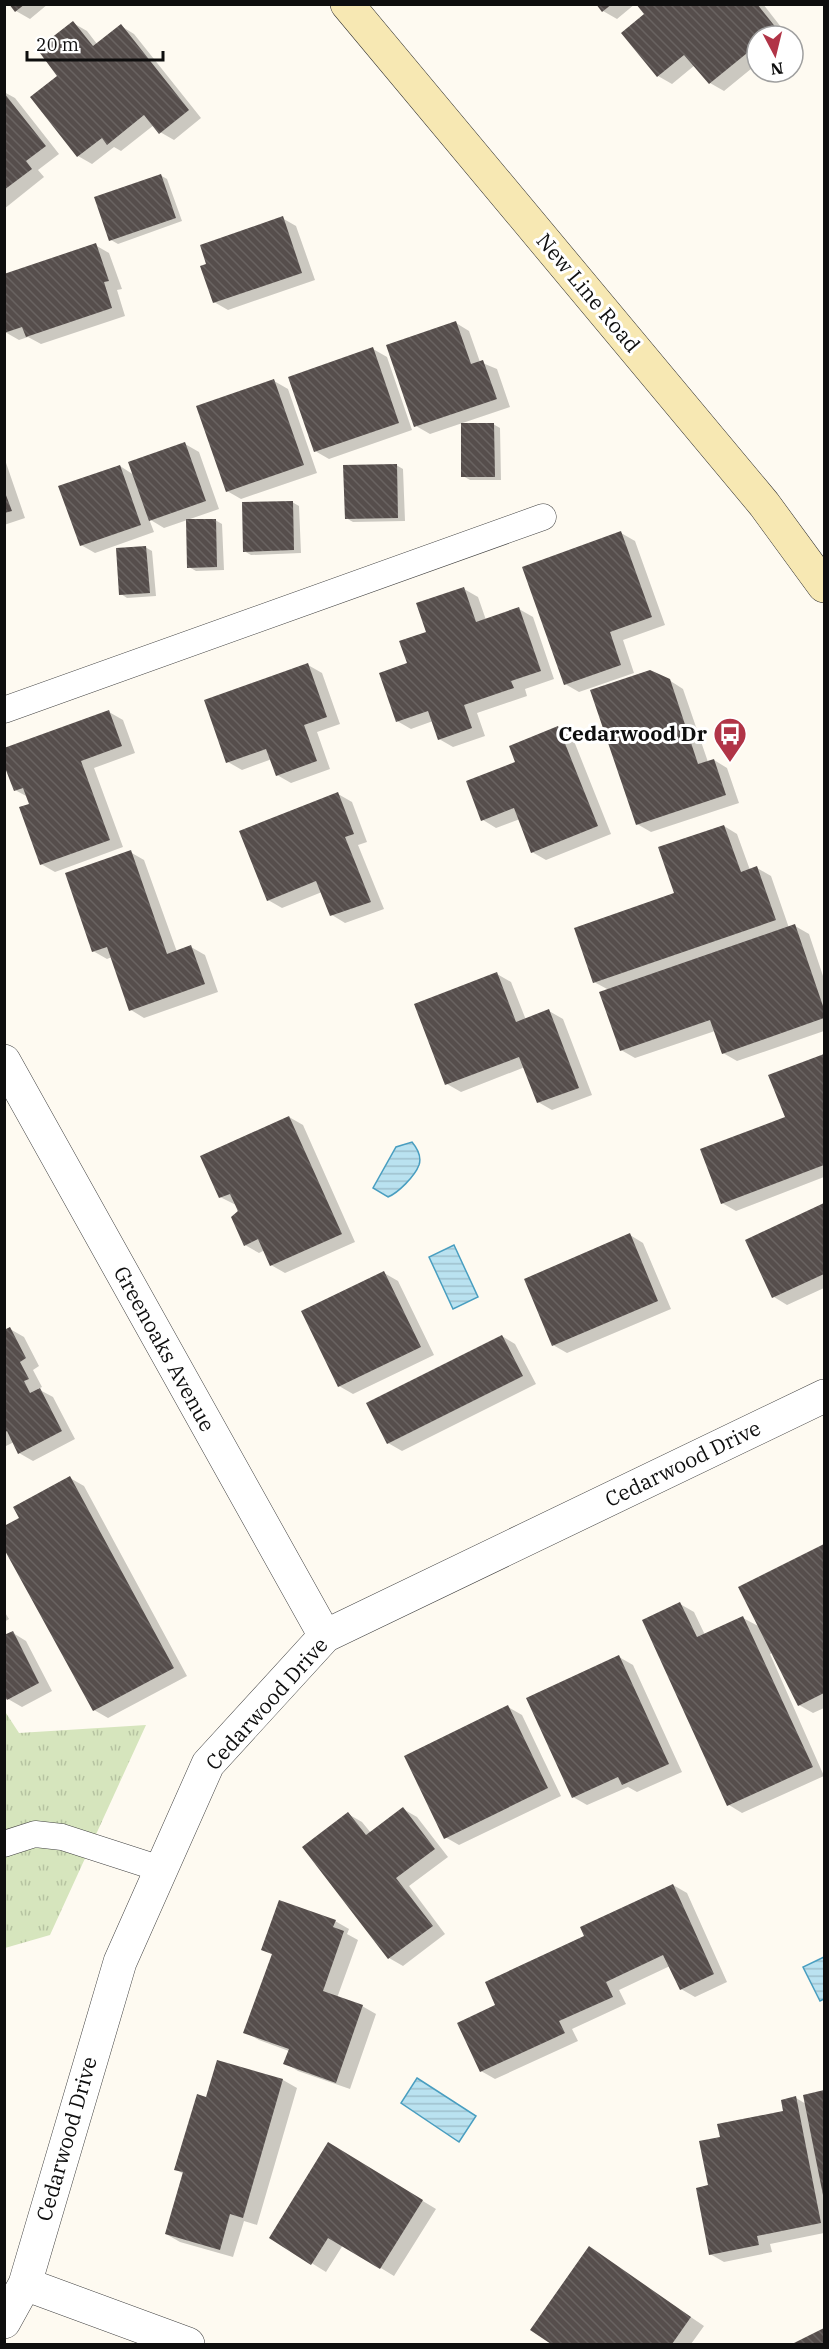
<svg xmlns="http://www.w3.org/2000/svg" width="829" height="2349" viewBox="0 0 829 2349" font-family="'IBM Plex Serif',serif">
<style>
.park{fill:url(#park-tufts)}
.water{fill:url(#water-rules);stroke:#499ec0;stroke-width:1.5}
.shadow{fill:#0003}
.building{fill:url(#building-back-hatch)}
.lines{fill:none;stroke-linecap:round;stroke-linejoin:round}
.lane-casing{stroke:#414141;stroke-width:27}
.street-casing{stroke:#414141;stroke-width:34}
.secondary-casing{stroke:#303030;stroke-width:34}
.lane{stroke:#fff;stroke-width:26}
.street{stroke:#fff;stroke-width:33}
.secondary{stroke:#f7e8b3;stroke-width:33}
.labels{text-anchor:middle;stroke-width:6;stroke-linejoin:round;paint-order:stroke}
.street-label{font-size:21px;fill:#0e0e0e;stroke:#fff}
.poi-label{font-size:21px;font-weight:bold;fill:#0e0e0e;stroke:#fff;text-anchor:end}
</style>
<defs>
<pattern id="park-tufts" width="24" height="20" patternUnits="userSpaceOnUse" patternTransform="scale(1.5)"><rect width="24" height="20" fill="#d6e5bd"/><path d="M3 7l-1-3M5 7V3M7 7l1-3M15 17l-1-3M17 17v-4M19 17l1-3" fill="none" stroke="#b6c3a1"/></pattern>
<pattern id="water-rules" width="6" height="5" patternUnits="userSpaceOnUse" patternTransform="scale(1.5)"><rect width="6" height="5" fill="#bae2f0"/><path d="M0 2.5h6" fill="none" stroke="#9fc1cd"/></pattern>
<pattern id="building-back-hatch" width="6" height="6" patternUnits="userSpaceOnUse" patternTransform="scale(1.5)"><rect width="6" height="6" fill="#564e4c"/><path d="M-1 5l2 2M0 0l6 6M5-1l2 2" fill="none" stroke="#696361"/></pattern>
</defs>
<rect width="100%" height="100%" fill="#fefaf1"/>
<path class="park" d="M4,1710L19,1733L146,1725L50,1935L5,1948Z"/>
<path class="water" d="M412,1142C417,1148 422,1156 419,1165C415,1176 398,1193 388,1197L373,1188L396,1147Z
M454,1245L478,1297L453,1309L429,1257Z
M824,1957V1999L820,2001L803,1967Z
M417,2078L476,2116L459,2142L401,2103Z"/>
<path class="shadow" d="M11,4H48L30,19L16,11Z
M598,4H635L617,19L603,11Z
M638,4H763L788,36H757V64L724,91L710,83L695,65L672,84L658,76L646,15Z
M73,23L87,31L97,44L121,26L134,34L201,118L174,140L160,132L154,125L121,151L114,147L92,164L78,156L32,98L59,76Z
M4,92L15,98L59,154L38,170L44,177L4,209Z
M160,175L167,179L182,221L118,244L111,240Z
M282,218L296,226L315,280L228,310L214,302L208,265Z
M95,245L109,253L122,289L117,290L125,316L41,344L28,337L19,340L5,332Z
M456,323L469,331L480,362L497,369L510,407L430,434L416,426Z
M373,349L387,357L412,430L329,459L315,451Z
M274,381L288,389L317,473L241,499L227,491Z
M493,424L500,428L501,480H470L463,476Z
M185,444L199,452L219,509L164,528L149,519L154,532L95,553L81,545L120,466L134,475Z
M4,457L25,518L4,525Z
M396,465L403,469L405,521L353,522L346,518Z
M292,502L299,506L301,553L251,555L244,551Z
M215,520L222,524L224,570L196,571L189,567Z
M621,533L635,541L665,625L623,640L634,673L579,692L565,684Z
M145,547L152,551L156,596L127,598L121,594Z
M464,589L478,597L486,620L519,609L533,617L554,679L525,689L527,696L477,713L485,736L453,747L439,739L433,721L411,729L397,721L409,664L428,633Z
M308,665L322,673L340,724L317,732L330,769L291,783L277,775L272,759L242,770L228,762Z
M669,680L683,689L708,762L714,760L727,768L739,803L651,832L637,824Z
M109,712L123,720L135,753L94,768L123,847L55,872L41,864L30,805L28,797L15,790Z
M558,728L572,736L611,834L546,860L532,852L520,819L496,828L483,820L468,782L517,762Z
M338,794L352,802L367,842L358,845L384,909L345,923L332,915L322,892L282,908L268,900Z
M724,826L737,834L750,870L757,868L771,876L789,928L795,926L809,934L824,979V1031L737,1061L723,1053L715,1031L635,1058L621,1050L609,990L594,982L675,894Z
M130,852L144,860L177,952L191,947L205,955L218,992L144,1018L131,1010L112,957L107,959L93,951Z
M497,974L511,982L526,1020L549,1011L563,1019L592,1095L552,1110L538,1102L525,1067L461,1092L447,1084Z
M824,1055V1177L736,1211L722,1203L787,1118L770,1076Z
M289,1117L303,1125L355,1242L285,1273L271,1265L265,1250L259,1253L245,1245L236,1205L220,1197Z
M824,1205V1288L787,1305L774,1297L747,1241Z
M630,1235L643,1243L671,1309L567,1353L553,1345Z
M384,1273L398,1281L434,1355L353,1394L339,1386Z
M10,1329L24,1337L39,1366L33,1370L42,1387L38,1389L53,1397L75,1439L33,1461L19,1453L14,1442L4,1447V1332Z
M502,1336L515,1344L536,1384L402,1451L388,1443Z
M70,1478L84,1486L187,1676L108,1718L94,1710L21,1518Z
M824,1546V1708L813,1713L799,1705L772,1653L770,1654L824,1776L742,1813L729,1805L680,1604L694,1612L705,1635L743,1618L760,1627L740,1588Z
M4,1611L9,1619L4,1622Z
M13,1633L26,1641L52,1691L22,1707L8,1699Z
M619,1657L633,1665L682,1772L637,1792L628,1787L587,1805L573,1797Z
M508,1707L522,1715L561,1796L459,1845L445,1837Z
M403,1809L417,1817L448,1857L409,1886L445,1934L403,1966L389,1958L348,1814L362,1822L371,1833Z
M673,1885L687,1893L727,1982L695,1997L681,1989L670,1966L619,1990L626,2004L572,2029L578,2041L495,2079L481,2071L586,1937Z
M335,1921L349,1929L347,1934L358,1940L337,1998L362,2006L376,2014L350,2089L298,2071L285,2063L289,2051L259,2040L245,2032L273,1955L263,1949Z
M218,2062L283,2080L297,2088L257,2225L244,2221L233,2257L180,2242L166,2234L184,2174L176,2170L207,2099Z
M824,2092V2233L770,2244L772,2252L724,2262L710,2254L709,2186L722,2138L785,2112L796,2098L806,2104L804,2096Z
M342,2152L436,2209L394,2276L343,2245L326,2272L271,2238Z
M589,2248L704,2326L691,2344H554L532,2330Z
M824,2330V2344H796Z"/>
<path class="building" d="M9,4H25L15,12Z
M596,4H612L602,12Z
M636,4H757L777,29L769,36H757V45L709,84L684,55L657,77L621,33L644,14Z
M73,21L93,46L121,24L189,110L159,134L144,115L107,145L102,138L77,157L30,97L57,76L37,49Z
M4,93L46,146L26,161L32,169L4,190Z
M161,174L176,218L109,241L94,197Z
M283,216L302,273L213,303L200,266L206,264L200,245Z
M96,243L109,281L104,282L112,308L26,337L22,327L4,333V274Z
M456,321L471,364L483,360L497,399L414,427L386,345Z
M373,347L399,423L314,452L288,377Z
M274,379L304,465L226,492L196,406Z
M461,423H494L495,477H461Z
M185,442L206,501L149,521L128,462Z
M397,464L398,518L345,519L343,465Z
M120,465L141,525L80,546L58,486Z
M4,490L12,511L4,513Z
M293,501L294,550L243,552L242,502Z
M186,519H216L217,567L187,568Z
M621,531L652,617L610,632L621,665L564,685L522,567Z
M146,546L150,593L119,595L116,548Z
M464,587L476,622L519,607L541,671L511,681L514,688L464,705L472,728L438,740L428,711L396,722L379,673L407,663L399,641L426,632L416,603Z
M308,663L327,717L304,725L317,761L276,776L266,749L226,763L204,700Z
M650,670L670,679L698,764L714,759L726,795L636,825L590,690Z
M109,710L122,746L81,761L110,840L40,865L19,807L29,804L23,788L14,791L4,765V748Z
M558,726L598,826L531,853L514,808L481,821L466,781L515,762L509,746Z
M338,792L354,834L345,837L371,902L330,916L316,881L267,901L239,831Z
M724,825L741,872L757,866L776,920L593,983L574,928L674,893L658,847Z
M131,850L167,954L191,945L205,984L129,1011L107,947L92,952L65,873Z
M795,924L824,1009V1018L722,1054L710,1020L620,1051L599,992Z
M497,972L516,1022L549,1009L579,1088L537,1103L519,1057L445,1085L414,1004Z
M824,1054V1165L721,1204L700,1149L785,1117L768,1075Z
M289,1116L342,1234L270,1266L258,1239L244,1246L231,1217L238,1211L230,1194L219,1198L200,1156Z
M824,1203V1274L772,1298L745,1240Z
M630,1233L658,1301L552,1346L524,1279Z
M384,1271L421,1347L338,1387L301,1311Z
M10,1327L26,1358L20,1362L29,1379L24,1381L30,1393L40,1388L62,1431L18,1454L7,1431L4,1433V1330Z
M502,1335L523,1376L387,1444L366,1403Z
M70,1476L174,1668L93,1711L4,1549V1526L19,1518L13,1507Z
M824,1544V1693L798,1706L738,1587Z
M680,1602L697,1637L743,1616L813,1767L727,1806L642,1620Z
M13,1631L39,1683L7,1700L4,1695V1635Z
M619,1655L669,1764L622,1785L618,1777L572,1798L526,1698Z
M508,1705L548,1788L444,1839L404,1756Z
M403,1807L435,1849L396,1878L433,1926L388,1959L302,1847L348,1812L366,1835Z
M673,1884L714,1974L680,1990L663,1955L606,1982L613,1997L559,2021L565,2033L480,2072L457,2023L495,2005L485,1982L584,1936L580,1927Z
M279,1900L336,1920L333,1927L344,1931L323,1991L363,2005L336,2083L283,2064L289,2049L243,2033L272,1954L261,1950Z
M217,2060L283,2079L243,2218L230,2214L220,2250L165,2234L183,2172L174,2170L197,2094L206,2097Z
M824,2090V2195H823L803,2095Z
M796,2096L821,2223L757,2236L759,2245L709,2255L696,2188L708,2185L699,2141L720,2137L717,2124L783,2111L781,2100Z
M328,2142L423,2200L380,2269L328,2238L311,2265L269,2238Z
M589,2246L691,2317L672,2344H551L530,2330Z
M824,2328V2344H792Z"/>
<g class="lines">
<defs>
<path id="lane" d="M4,710L543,517
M4,1844L35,1834L62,1837L161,1869"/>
<path id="street" d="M4,1061L325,1636
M25,2284L188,2344
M4,2322L25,2284L120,1962L208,1764L325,1636L824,1396"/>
<path id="secondary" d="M347,4L764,504L824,586"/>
</defs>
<use href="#lane" class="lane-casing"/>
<use href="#street" class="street-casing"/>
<use href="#secondary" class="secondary-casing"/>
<use href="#lane" class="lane"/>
<use href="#street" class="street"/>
<use href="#secondary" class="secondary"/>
</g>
<defs>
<symbol id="bus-pin" viewBox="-11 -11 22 30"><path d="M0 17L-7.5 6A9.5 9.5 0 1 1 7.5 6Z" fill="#b13447" stroke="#fff"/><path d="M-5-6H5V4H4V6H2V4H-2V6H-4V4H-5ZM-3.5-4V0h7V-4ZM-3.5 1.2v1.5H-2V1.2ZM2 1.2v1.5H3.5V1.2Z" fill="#fff"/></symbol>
</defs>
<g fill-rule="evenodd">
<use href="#bus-pin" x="711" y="715" width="38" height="52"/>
</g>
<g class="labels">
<g class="street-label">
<text transform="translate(588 293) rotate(50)" y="7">New Line Road</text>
<text transform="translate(164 1349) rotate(61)" y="7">Greenoaks Avenue</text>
<text transform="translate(683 1464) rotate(-26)" y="7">Cedarwood Drive</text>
<text transform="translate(267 1704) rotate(-48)" y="7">Cedarwood Drive</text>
<text transform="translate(67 2139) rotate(-74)" y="7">Cedarwood Drive</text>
</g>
<g class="poi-label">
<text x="707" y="741">Cedarwood Dr</text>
</g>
</g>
<rect width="829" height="2349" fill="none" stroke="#0e0e0e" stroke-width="12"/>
<g transform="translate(775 54) rotate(173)"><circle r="28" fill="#ffffff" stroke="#9f9f9f" stroke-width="1.5"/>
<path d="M0-4.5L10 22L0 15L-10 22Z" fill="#b13447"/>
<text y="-9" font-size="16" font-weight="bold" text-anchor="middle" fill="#0e0e0e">N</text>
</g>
<path d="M27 51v9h136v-9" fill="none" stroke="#0e0e0e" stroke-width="3"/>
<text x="36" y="51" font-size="18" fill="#0e0e0e" stroke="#ffffff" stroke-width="4.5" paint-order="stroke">20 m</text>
</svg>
